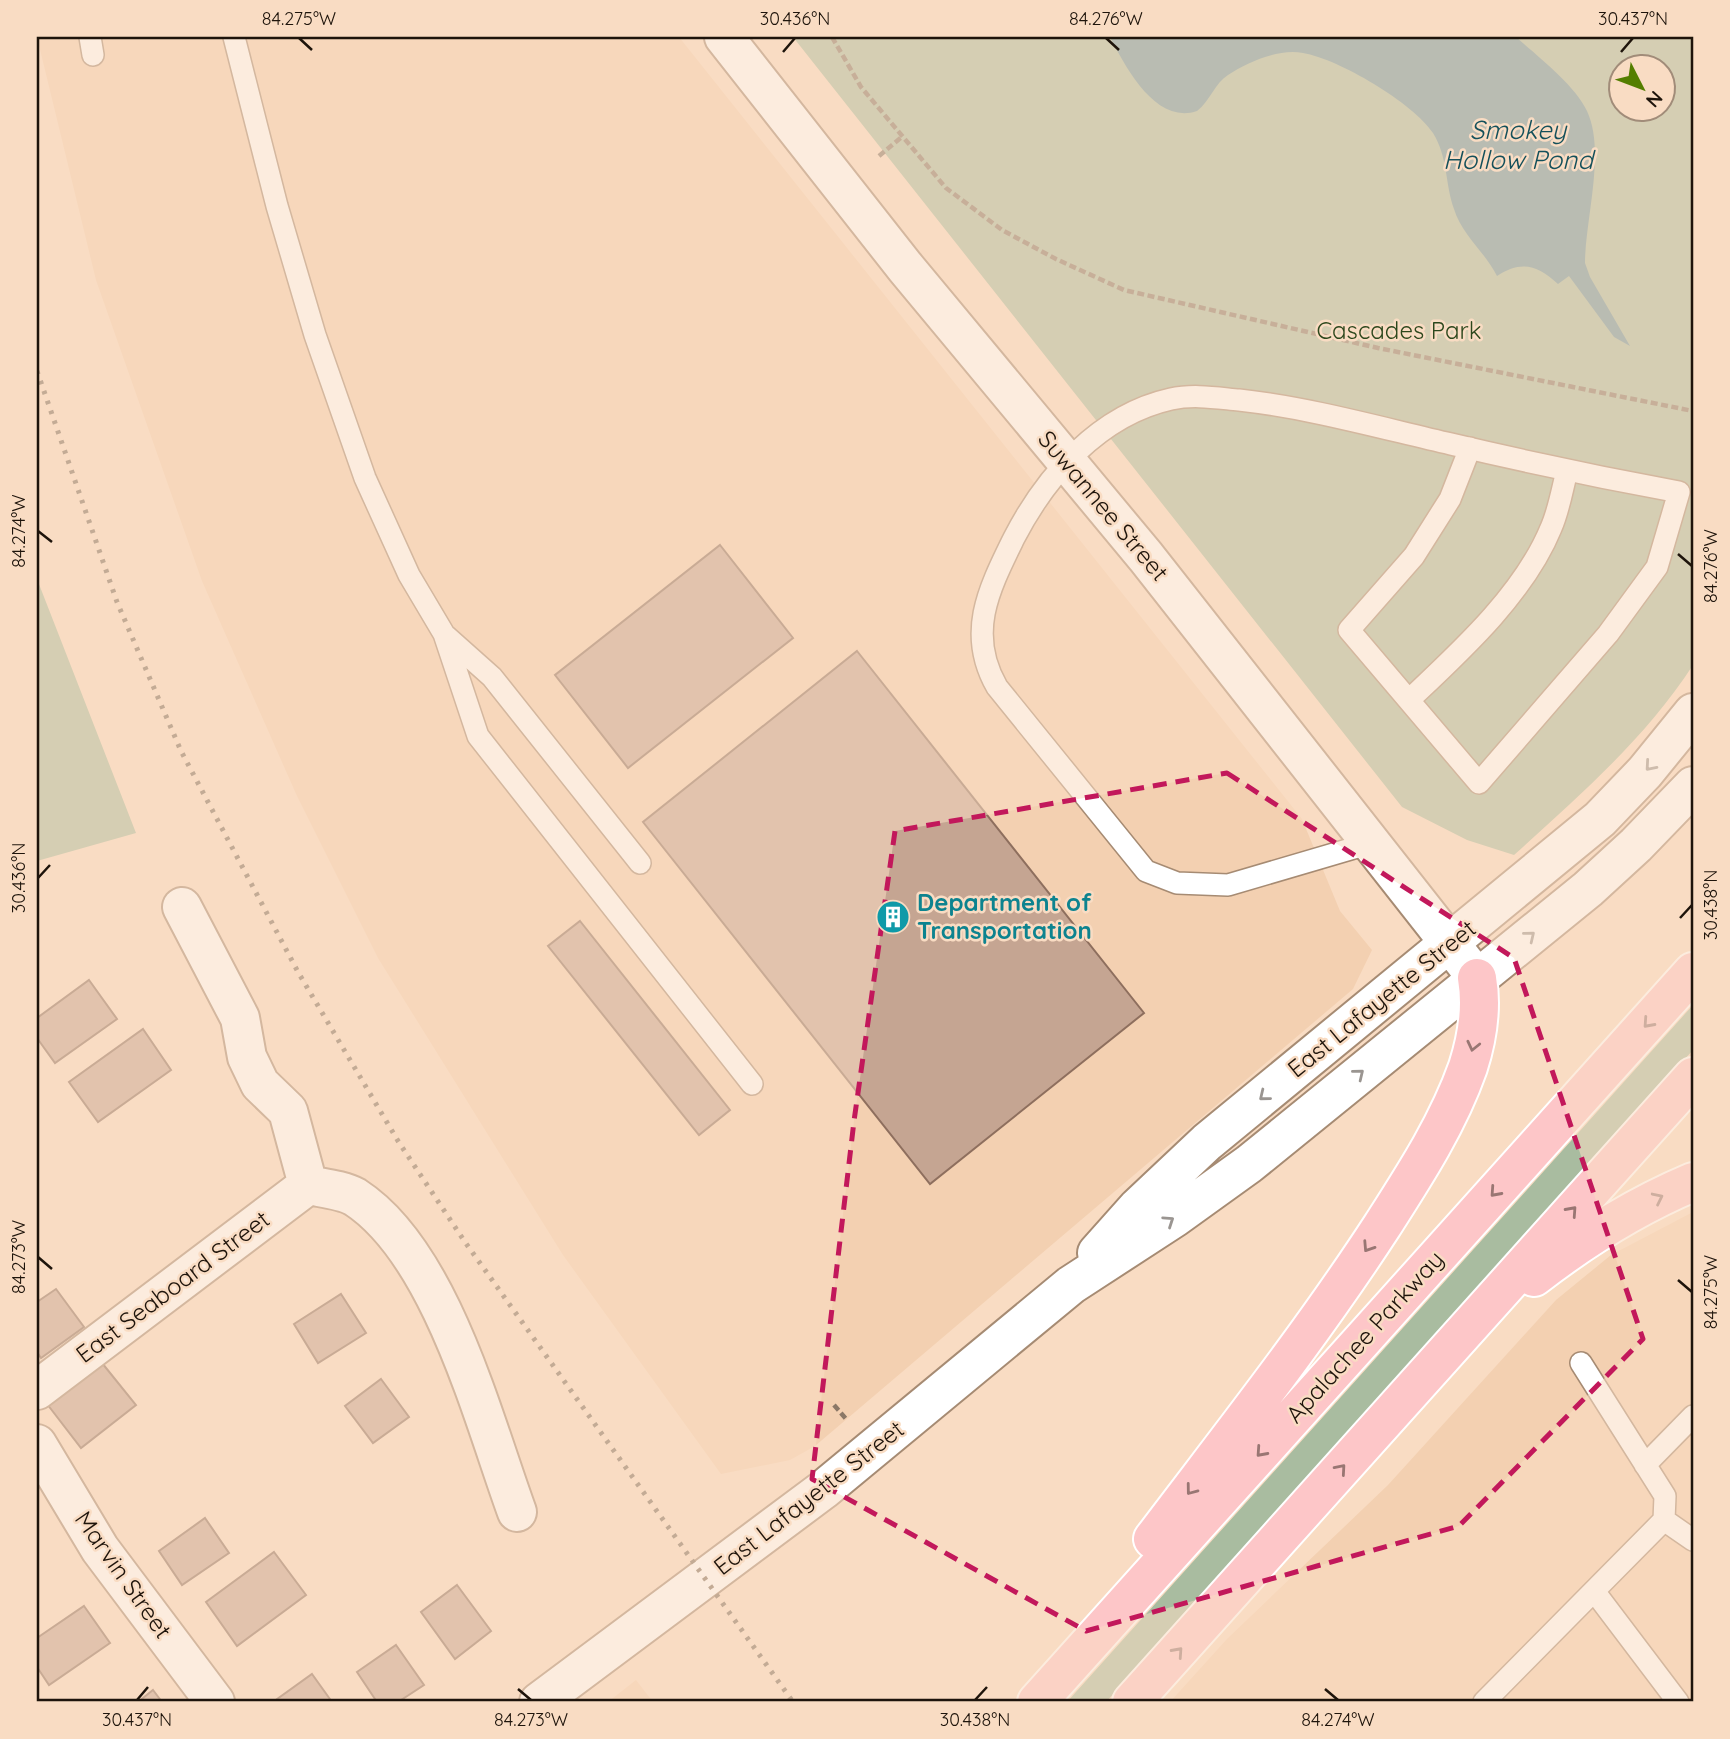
<svg xmlns="http://www.w3.org/2000/svg" width="1730" height="1739" viewBox="0 0 1730 1739" font-family="Quicksand,sans-serif">
<style>
.built{fill:#f3d0b1}
.green{fill:#a9bca0;fill-rule:evenodd}
.water{fill:#6c959e}
.building{fill:#c5a592;stroke:#8e6f5e;stroke-width:2}
.lines{fill:none;stroke-linecap:round;stroke-linejoin:round}
.service-casing{stroke:#a68b73;stroke-width:24}
.minor-casing{stroke:#a68b73;stroke-width:42}
.tertiary-casing{stroke:#a68b73;stroke-width:42}
.primary-casing{stroke:#fff;stroke-width:42}
.path{stroke:#8b7867;stroke-width:4.5;stroke-dasharray:7 3.5;stroke-linecap:butt}
.service{stroke:#fff;stroke-width:21}
.minor{stroke:#fff;stroke-width:38}
.tertiary{stroke:#fff;stroke-width:38}
.primary{stroke:#fdc6c8;stroke-width:38}
.rail{stroke:#816f5e;stroke-width:5;stroke-dasharray:3.5 7;stroke-linecap:butt}
.oneway{stroke:#9a9591}
.oneway2{stroke:#997673}
.marked{fill:none;stroke:#c2185b;stroke-width:5;stroke-dasharray:14 9;stroke-linejoin:round}
.ticks{fill:none;stroke:#1e140b;stroke-width:2.5}
.labels{text-anchor:middle;stroke-width:5;stroke-linejoin:round;paint-order:stroke}
.park-label{font-size:24px;fill:#2c471c;stroke:#f9dcc3}
.street-label{font-size:24px;fill:#1e140b;stroke:#f9dcc3}
.culture-label{font-size:24px;font-weight:bold;fill:#0d838f;stroke:#f9dcc3;text-anchor:start}
.water-label{font-size:26px;font-style:italic;fill:#14505b;stroke:#f9dcc3}
.neatline{fill:none;stroke:#1e140b;stroke-width:2.5}
.ticks-label{font-size:18px;text-anchor:middle;fill:#1e140b}
</style>
<rect width="100%" height="100%" fill="#f9dcc3"/>
<path class="built" d="M37,37H679L1302,819L1340,911L1372,950L1353,989L815,1446L790,1460L721,1474L563,1255L378,958L297,796L202,581L96,280Z
M1693,1212V1702H1170L1227,1639L1388,1485L1556,1300L1611,1255Z
M636,1680L653,1702H608Z"/>
<path class="green" d="M793,37H1693V665C1645,739 1579,796 1514,855L1467,840L1402,807ZM1622,66H1664V108H1622Z
M37,579L136,833L37,861Z
M1693,1005V1050L1666,1080L1106,1702H1067Z"/>
<path class="water" d="M1110,37H1516C1538,57 1574,84 1587,111C1606,152 1585,219 1585,263L1590,277L1630,346L1614,337L1569,276L1558,284C1538,265 1521,260 1497,276C1485,252 1462,235 1454,209C1445,184 1448,157 1433,133C1413,103 1339,59 1303,53C1280,48 1247,62 1228,75C1215,83 1210,101 1197,111C1156,125 1126,68 1110,37Z"/>
<path class="building" d="M720,545L793,638L628,768L555,675Z
M857,651L1144,1013L930,1184L643,822Z
M580,921L730,1110L699,1135L548,946Z
M89,980L117,1019L55,1063L37,1038V1018Z
M143,1029L171,1070L98,1122L69,1082Z
M56,1289L84,1327L41,1358L37,1352V1302Z
M341,1294L366,1333L318,1363L294,1324Z
M98,1358L136,1405L81,1448L44,1400Z
M381,1379L409,1417L373,1443L345,1406Z
M205,1518L229,1553L182,1585L159,1551Z
M274,1552L306,1595L237,1646L206,1602Z
M457,1585L491,1631L455,1659L421,1612Z
M84,1606L110,1643L49,1685L37,1667V1638Z
M396,1645L424,1685L398,1702H377L357,1672Z
M312,1674L332,1702H273Z
M153,1690L162,1702H138Z"/>
<g class="lines">
<defs>
<path id="service" d="M90,37L93,55
M234,37L277,206L315,335L365,478L409,575L444,634L478,736L752,1084
M446,636L492,677L640,863
M1409,700C1460,652 1524,594 1551,528C1559,510 1562,490 1567,471
M1371,843L1228,885L1177,883L1146,871L997,687C966,633 989,589 1014,538C1046,476 1099,415 1171,399C1194,394 1217,398 1239,400C1311,408 1381,428 1451,444C1527,462 1603,478 1679,492L1657,567L1608,634L1479,783L1349,630L1414,556L1450,499L1470,448
M1645,1465L1693,1416
M1664,1520L1693,1540
M1594,1591L1678,1702
M1484,1702L1664,1520L1665,1496L1581,1363"/>
<path id="minor" d="M182,907L240,1018L247,1057L260,1084L288,1111L308,1185C322,1188 343,1190 355,1197C441,1253 483,1419 517,1512
M37,1390L308,1185
M37,1444L100,1549L215,1702"/>
<path id="tertiary" d="M724,37L905,267L1146,557L1477,978
M1097,1253L1138,1207L1207,1142L1600,819L1645,772L1693,713
M539,1702L823,1490L1071,1285L1174,1218L1249,1164L1588,889L1636,845L1693,786"/>
<path id="primary" d="M1534,1277C1583,1239 1636,1206 1693,1182
M1153,1539C1231,1436 1311,1335 1382,1226C1414,1176 1448,1124 1468,1067C1477,1039 1482,1008 1477,978
M1037,1702L1693,972
M1132,1702L1693,1077"/>
</defs>
<use href="#service" class="service-casing"/>
<use href="#minor" class="minor-casing"/>
<use href="#tertiary" class="tertiary-casing"/>
<use href="#primary" class="primary-casing"/>
<path class="path" d="M832,37L861,87L946,188L1002,230L1056,259L1124,290L1378,348L1693,411
M879,156L903,136
M834,1405L847,1420"/>
<use href="#service" class="service"/>
<use href="#minor" class="minor"/>
<use href="#tertiary" class="tertiary"/>
<use href="#primary" class="primary"/>
<path class="rail" d="M37,371L117,602L181,751L298,972L398,1141L465,1242L793,1702"/>
</g>
<defs><path id="oneway-chevron" d="M-2-3.5L2.5 0L-2 3.5" fill="none" stroke-width="1.6" stroke-linecap="round" stroke-linejoin="round" transform="scale(1.75)"/></defs>
<g class="oneway">
<use href="#oneway-chevron" transform="translate(1650 766) rotate(131)"/>
<use href="#oneway-chevron" transform="translate(1530 936) rotate(-39)"/>
<use href="#oneway-chevron" transform="translate(1359 1074) rotate(-39)"/>
<use href="#oneway-chevron" transform="translate(1264 1096) rotate(141)"/>
<use href="#oneway-chevron" transform="translate(1169 1221) rotate(-34)"/>
</g>
<g class="oneway2">
<use href="#oneway-chevron" transform="translate(1648 1023) rotate(132)"/>
<use href="#oneway-chevron" transform="translate(1473 1046) rotate(103)"/>
<use href="#oneway-chevron" transform="translate(1495 1192) rotate(132)"/>
<use href="#oneway-chevron" transform="translate(1658 1198) rotate(-26)"/>
<use href="#oneway-chevron" transform="translate(1572 1211) rotate(-48)"/>
<use href="#oneway-chevron" transform="translate(1368 1247) rotate(123)"/>
<use href="#oneway-chevron" transform="translate(1261 1452) rotate(132)"/>
<use href="#oneway-chevron" transform="translate(1341 1469) rotate(-49)"/>
<use href="#oneway-chevron" transform="translate(1191 1490) rotate(127)"/>
<use href="#oneway-chevron" transform="translate(1178 1652) rotate(-48)"/>
</g>
<path d="M0 0H1730V1739H0ZM1227,773L1514,958L1643,1339L1459,1526L1086,1631L812,1479L854,1121L895,831Z" fill="#f9dcc3" fill-opacity=".55" fill-rule="evenodd"/>
<path class="marked" d="M1227,773L1514,958L1643,1339L1459,1526L1086,1631L812,1479L854,1121L895,831Z"/>
<path class="ticks" d="M299,38L312,50M1106,38L1119,50M783,52L795,38M1621,52L1633,38M38,531L52,542M1678,554L1692,566M38,878L50,865M1680,918L1692,905M38,1257L52,1269M1678,1280L1692,1292M518,1689L531,1700M1325,1689L1338,1700M137,1700L148,1687M975,1700L987,1687"/>
<defs>
<symbol id="building-disc" viewBox="-11 -11 22 22"><circle r="9.5" fill="#0f9aa8" stroke="#f9dcc3"/><path d="M-4-6H4V6H1V3H-1V6H-4ZM-2.5-4.3h1.7v1.8h-1.7ZM.8-4.3h1.7v1.8H.8ZM-2.5-1h1.7V.8h-1.7ZM.8-1h1.7V.8H.8Z" fill="#fff"/></symbol>
</defs>
<g fill-rule="evenodd">
<use href="#building-disc" x="874" y="898" width="38" height="38"/>
</g>
<g class="labels">
<g class="park-label">
<text x="1399" y="339">Cascades Park</text>
</g>
<g class="street-label">
<text transform="translate(1103 506) rotate(50)" y="8">Suwannee Street</text>
<text transform="translate(1382 999) rotate(-39)" y="8">East Lafayette Street</text>
<text transform="translate(173 1287) rotate(-37)" y="8">East Seaboard Street</text>
<text transform="translate(1365 1337) rotate(-48)" y="8">Apalachee Parkway</text>
<text transform="translate(809 1498) rotate(-38)" y="8">East Lafayette Street</text>
<text transform="translate(123 1575) rotate(55)" y="8">Marvin Street</text>
</g>
<g class="culture-label">
<text x="917" y="911">Department of<tspan x="917" dy="28">Transportation</tspan></text>
</g>
<g class="water-label">
<text x="1518" y="139">Smokey<tspan x="1518" dy="30">Hollow Pond</tspan></text>
</g>
</g>
<rect width="1730" height="1739" fill="none" stroke="#f9dcc3" stroke-width="77"/>
<g transform="translate(1642 88) rotate(132)"><circle r="33" fill="#f9dcc3" stroke="#a18c79" stroke-width="2"/>
<path d="M0-5L12 26L0 18L-12 26Z" fill="#547e00"/>
<text y="-10" font-size="19" font-weight="bold" text-anchor="middle" fill="#1e140b">N</text>
</g>
<rect x="38" y="38" width="1654" height="1662" class="neatline"/>
<g class="ticks-label">
<text x="299" y="25">84.275°W</text>
<text x="795" y="25">30.436°N</text>
<text x="1106" y="25">84.276°W</text>
<text x="1633" y="25">30.437°N</text>
<text transform="translate(19 531) rotate(-90)" y="6">84.274°W</text>
<text transform="translate(1711 566) rotate(-90)" y="6">84.276°W</text>
<text transform="translate(19 878) rotate(-90)" y="6">30.436°N</text>
<text transform="translate(1711 905) rotate(-90)" y="6">30.438°N</text>
<text transform="translate(19 1257) rotate(-90)" y="6">84.273°W</text>
<text transform="translate(1711 1292) rotate(-90)" y="6">84.275°W</text>
<text x="137" y="1726">30.437°N</text>
<text x="531" y="1726">84.273°W</text>
<text x="975" y="1726">30.438°N</text>
<text x="1338" y="1726">84.274°W</text>
</g>
</svg>
